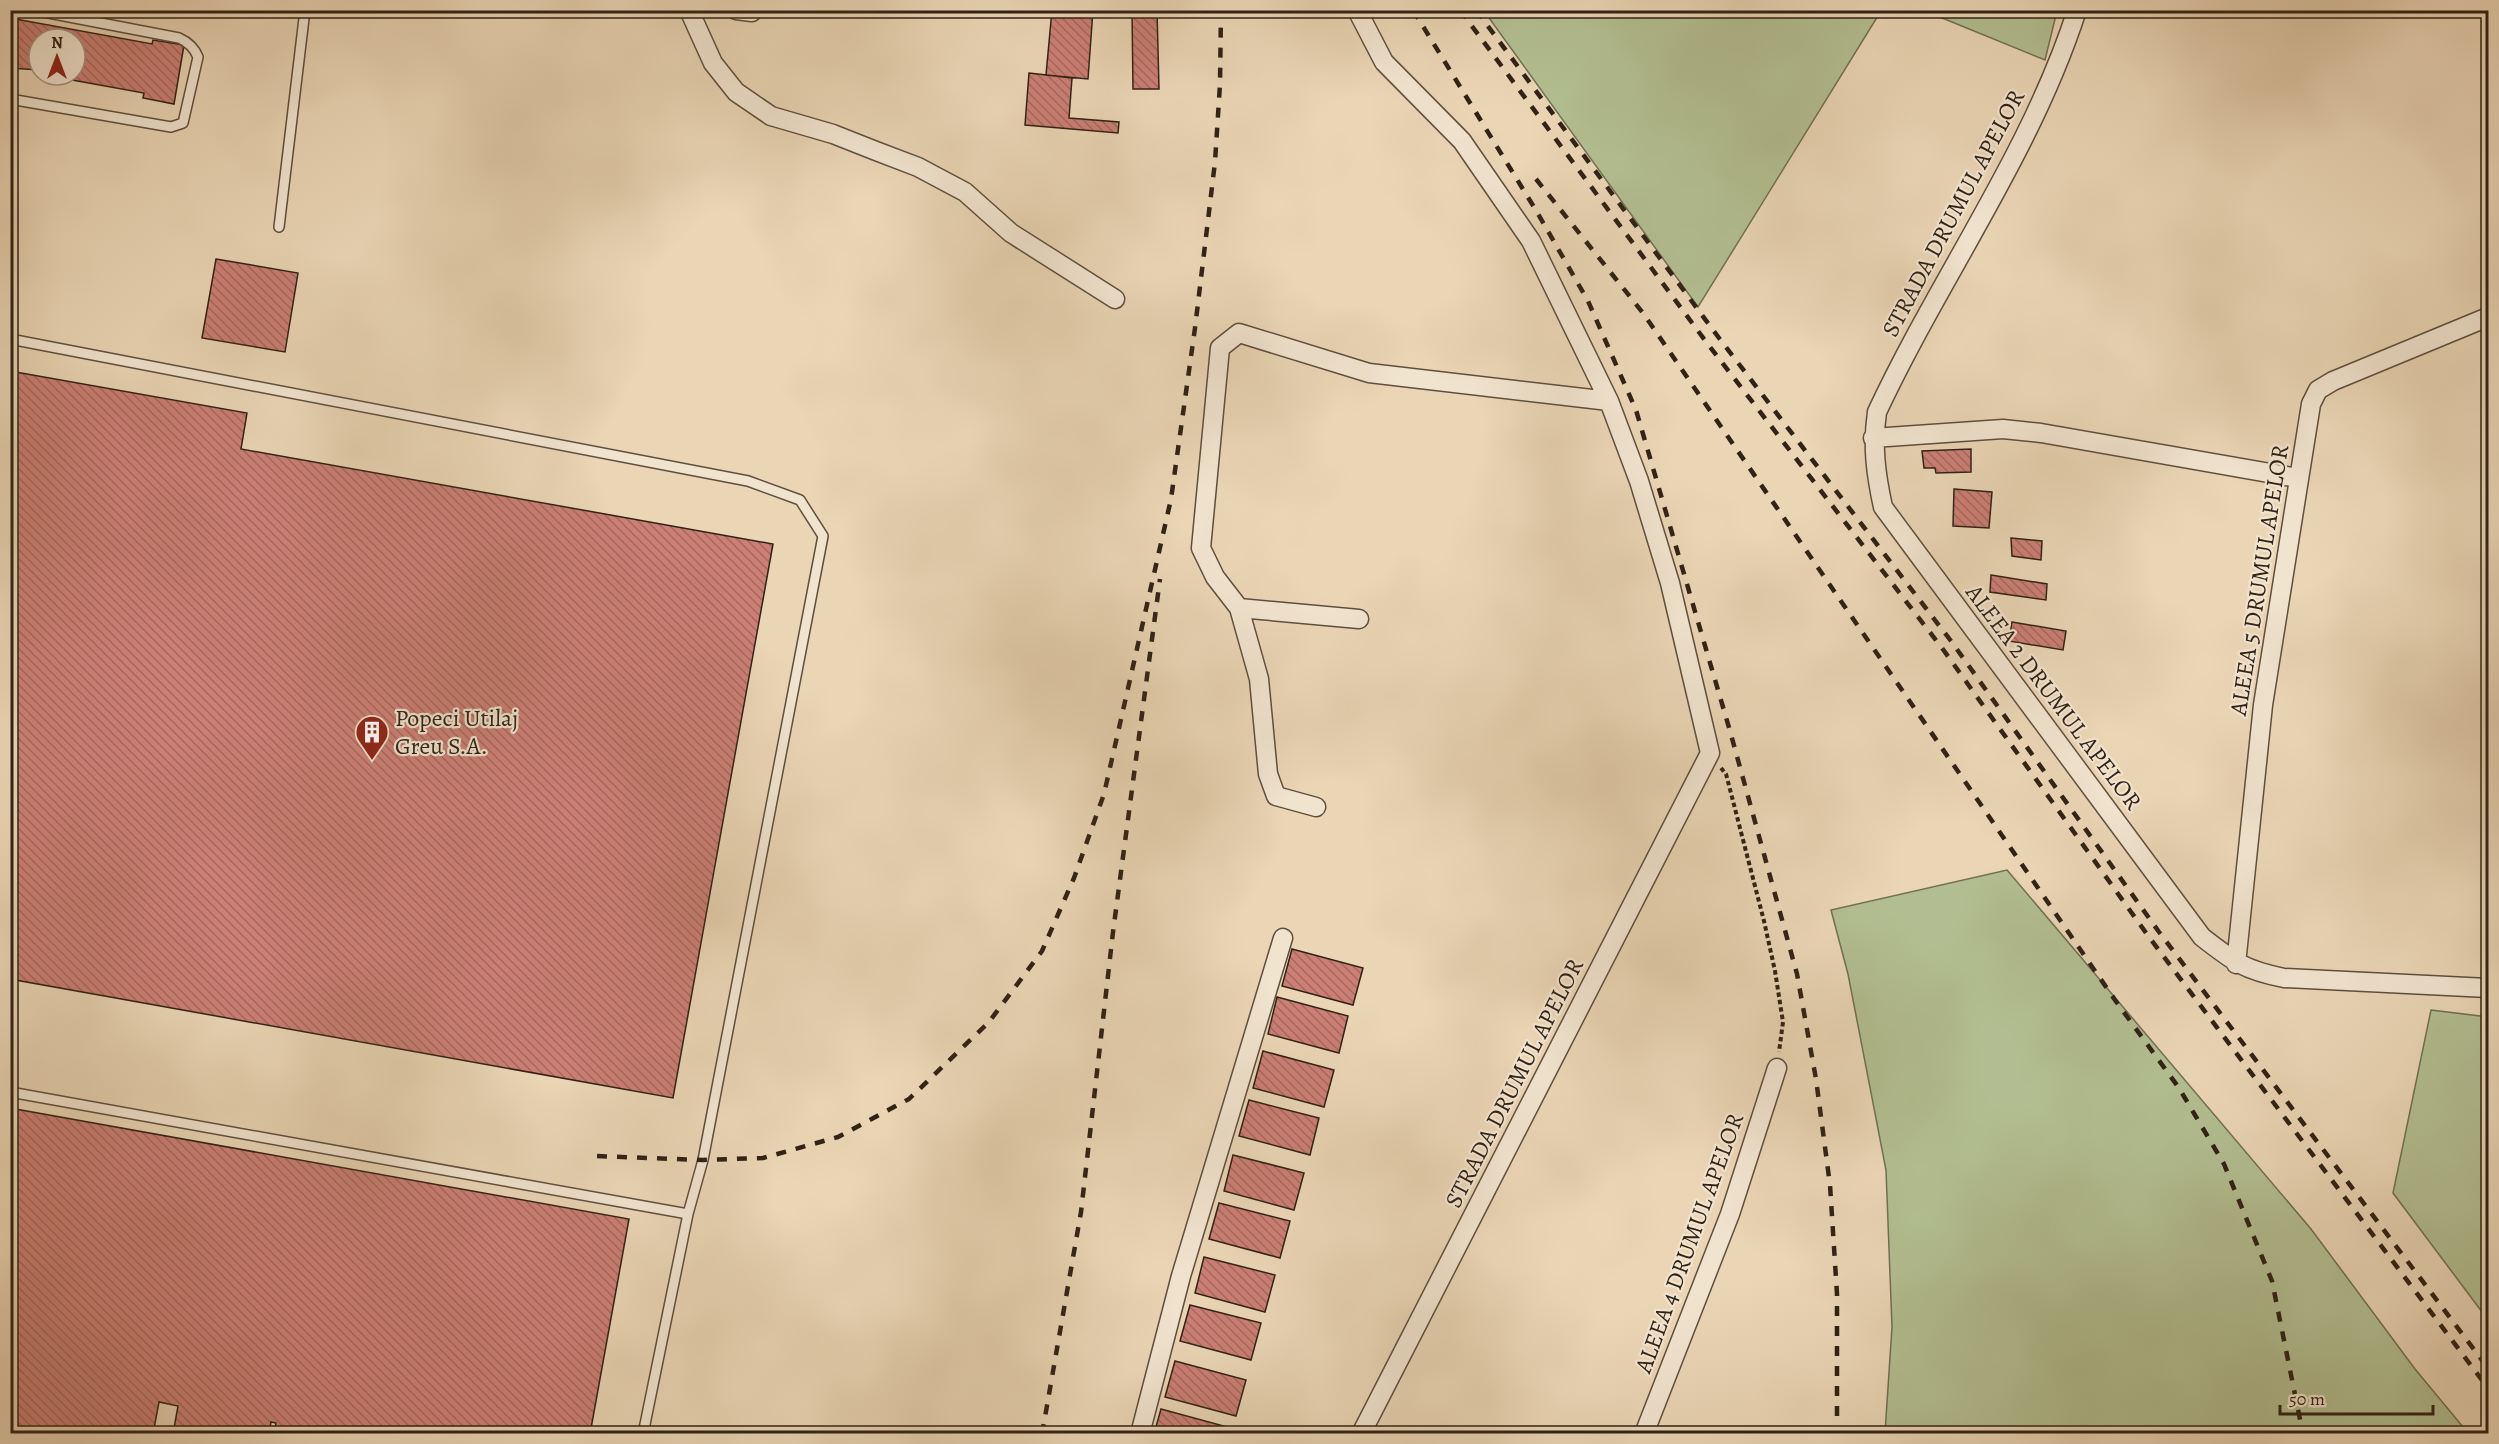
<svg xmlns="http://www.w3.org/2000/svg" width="2499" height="1444" viewBox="0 0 2499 1444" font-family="Alegreya,serif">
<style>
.green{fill:#b2be91;stroke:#717053;stroke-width:1.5}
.building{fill:url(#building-back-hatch);stroke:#302215;stroke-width:1.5}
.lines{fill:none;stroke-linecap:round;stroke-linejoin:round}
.lane-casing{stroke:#5e4f3d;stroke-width:12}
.street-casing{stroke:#5e4f3d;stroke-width:21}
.path{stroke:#302215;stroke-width:4;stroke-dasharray:4.5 3;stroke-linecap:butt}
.lane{stroke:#f1e4cf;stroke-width:9}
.street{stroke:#f1e4cf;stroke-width:18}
.rail{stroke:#302215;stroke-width:4.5;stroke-dasharray:10 10;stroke-linecap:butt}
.labels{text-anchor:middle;stroke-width:4.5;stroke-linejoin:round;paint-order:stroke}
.street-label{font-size:24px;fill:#302215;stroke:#f1e4cf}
.poi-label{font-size:24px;fill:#302215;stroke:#f1e4cf;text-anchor:start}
</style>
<defs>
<pattern id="building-back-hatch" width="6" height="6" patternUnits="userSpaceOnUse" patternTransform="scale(1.5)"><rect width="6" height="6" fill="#cc7f75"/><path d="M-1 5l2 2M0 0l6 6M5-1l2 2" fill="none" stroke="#a6685f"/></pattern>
</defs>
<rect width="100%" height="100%" fill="#ead5b5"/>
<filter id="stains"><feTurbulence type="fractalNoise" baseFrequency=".00333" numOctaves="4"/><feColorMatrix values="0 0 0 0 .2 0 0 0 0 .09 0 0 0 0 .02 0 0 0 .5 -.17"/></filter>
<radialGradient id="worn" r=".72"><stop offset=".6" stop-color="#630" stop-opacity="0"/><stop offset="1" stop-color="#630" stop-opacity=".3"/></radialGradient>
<path class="green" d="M1484,11H1881L1698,307Z
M1925,11H2057L2045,60Z
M2007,870L2311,1229L2415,1369L2468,1433H1885L1892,1327L1886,1170L1848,974L1831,910Z
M2431,1010L2488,1017V1320L2393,1193Z"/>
<path class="building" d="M1052,10H1093L1088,79L1046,75Z
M1132,10H1157L1159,89H1133Z
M10,18L152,44L153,40L184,45L174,104L143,98L144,93L56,77V75H75V39H39V70L10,68Z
M1029,73L1072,78L1069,118L1119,122L1118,133L1025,125Z
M216,259L298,273L285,352L202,338Z
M10,371L247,413L241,449L773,544L673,1098L10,979Z
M1971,449V472L1936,473L1935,468H1924L1922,451Z
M1954,489L1992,492L1989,528L1953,526Z
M2011,538L2042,541L2041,560L2012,556Z
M1991,575L2047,584L2046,600L1990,592Z
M2012,622L2066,631L2063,650L2009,641Z
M1292,949L1363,968L1353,1005L1282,986Z
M1277,997L1348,1016L1339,1053L1268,1034Z
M1263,1051L1334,1070L1324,1107L1253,1088Z
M1249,1100L1319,1118L1310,1155L1239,1136Z
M10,1108L629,1219L590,1434H274L276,1423L271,1422L269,1434H173L178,1406L159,1402L153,1434H10V1394L14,1376H10Z
M1233,1155L1304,1173L1294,1210L1224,1191Z
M1219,1203L1290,1221L1280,1258L1209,1239Z
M1204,1257L1275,1275L1265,1312L1195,1293Z
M1190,1305L1261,1323L1251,1360L1180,1341Z
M1175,1361L1246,1380L1236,1416L1165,1397Z
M1161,1409L1231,1428L1230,1434H1154Z"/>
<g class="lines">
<defs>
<path id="lane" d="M10,99L171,127L183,123L198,57C194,47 188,42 179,38L33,10
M279,227L305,10
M10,339L748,481L800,500L823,536L703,1160L688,1214L643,1434
M10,1092L688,1214"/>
<path id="street" d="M689,10L713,63L736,92L771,116L833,134L876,151L918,167L965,192L1011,233L1115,299
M736,10L752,12
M1357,10L1384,62L1462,141L1531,241L1609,401L1639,481L1670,583L1710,753L1361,1434
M2077,10C2031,153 1940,277 1877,412C1872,446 1876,475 1883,507L2202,937C2234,962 2244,970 2284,978L2488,988
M1873,438L2003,429L2041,433L2298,478
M1239,608L1359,619
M1316,807L1276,796L1268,774L1259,679L1239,608L1215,577L1201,548L1220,348L1239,333L1369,373L1609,401
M2236,964L2263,705L2311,404L2318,390L2333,381L2488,317
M1140,1434L1181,1276L1283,938
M1644,1434L1730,1214L1777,1068"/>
</defs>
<use href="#lane" class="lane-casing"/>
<use href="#street" class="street-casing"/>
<path class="path" d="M1721,768L1726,774L1764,921L1775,971L1783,1022L1779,1052"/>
<use href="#lane" class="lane"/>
<use href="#street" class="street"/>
<path class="rail" d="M1413,10L1537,212L1588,301L1636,410L1730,731L1797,974L1816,1079L1830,1185L1837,1294V1434
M1460,10L1707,343L1942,648L2149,937L2488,1388
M1476,10L1719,338L1951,641L2159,932L2488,1368
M1536,179L1643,313L2115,1000L2179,1088L2224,1164L2272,1281L2303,1434
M597,1156L703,1160L763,1158L838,1137L909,1099L989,1022L1042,951L1074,878L1104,794L1171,499L1195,328L1215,162L1220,84L1221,10
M1042,1434L1081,1212L1113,932L1160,579"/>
</g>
<defs>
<symbol id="building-pin" viewBox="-11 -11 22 30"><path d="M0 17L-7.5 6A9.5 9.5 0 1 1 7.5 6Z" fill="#8f2418" stroke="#f1e4cf"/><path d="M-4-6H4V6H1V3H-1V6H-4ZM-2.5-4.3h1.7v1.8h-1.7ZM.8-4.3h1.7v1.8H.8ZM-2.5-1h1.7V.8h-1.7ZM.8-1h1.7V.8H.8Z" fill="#fff"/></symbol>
</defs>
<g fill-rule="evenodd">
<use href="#building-pin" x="353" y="713" width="38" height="52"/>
</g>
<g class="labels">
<g class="street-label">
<text transform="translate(1953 213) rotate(-62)" y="8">STRADA DRUMUL APELOR</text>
<text transform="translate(2259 580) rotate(-81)" y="8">ALEEA 5 DRUMUL APELOR</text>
<text transform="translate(2054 697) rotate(53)" y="8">ALEEA 2 DRUMUL APELOR</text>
<text transform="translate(1514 1083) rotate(-63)" y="8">STRADA DRUMUL APELOR</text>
<text transform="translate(1689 1243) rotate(-70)" y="8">ALEEA 4 DRUMUL APELOR</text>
</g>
<g class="poi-label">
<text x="395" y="726">Popeci Utilaj<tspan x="395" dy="28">Greu S.A.</tspan></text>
</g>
</g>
<rect width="2499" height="1444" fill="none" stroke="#ead5b5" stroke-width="36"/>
<rect x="12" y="12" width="2475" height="1420" fill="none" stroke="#302215" stroke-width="3"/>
<rect x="18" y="18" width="2463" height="1408" fill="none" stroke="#302215" stroke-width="1.5"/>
<g transform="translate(57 57)"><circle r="28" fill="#f1e4cf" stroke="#a49685" stroke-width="1.5"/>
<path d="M0-4.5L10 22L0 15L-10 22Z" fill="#8f2418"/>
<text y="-9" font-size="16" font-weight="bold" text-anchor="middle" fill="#302215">N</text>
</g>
<path d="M2280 1405v9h153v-9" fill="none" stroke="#302215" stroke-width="3"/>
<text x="2289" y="1405" font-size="18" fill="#302215" stroke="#f1e4cf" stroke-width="4.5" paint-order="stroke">50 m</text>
<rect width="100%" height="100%" filter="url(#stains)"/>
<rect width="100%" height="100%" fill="url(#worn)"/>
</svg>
